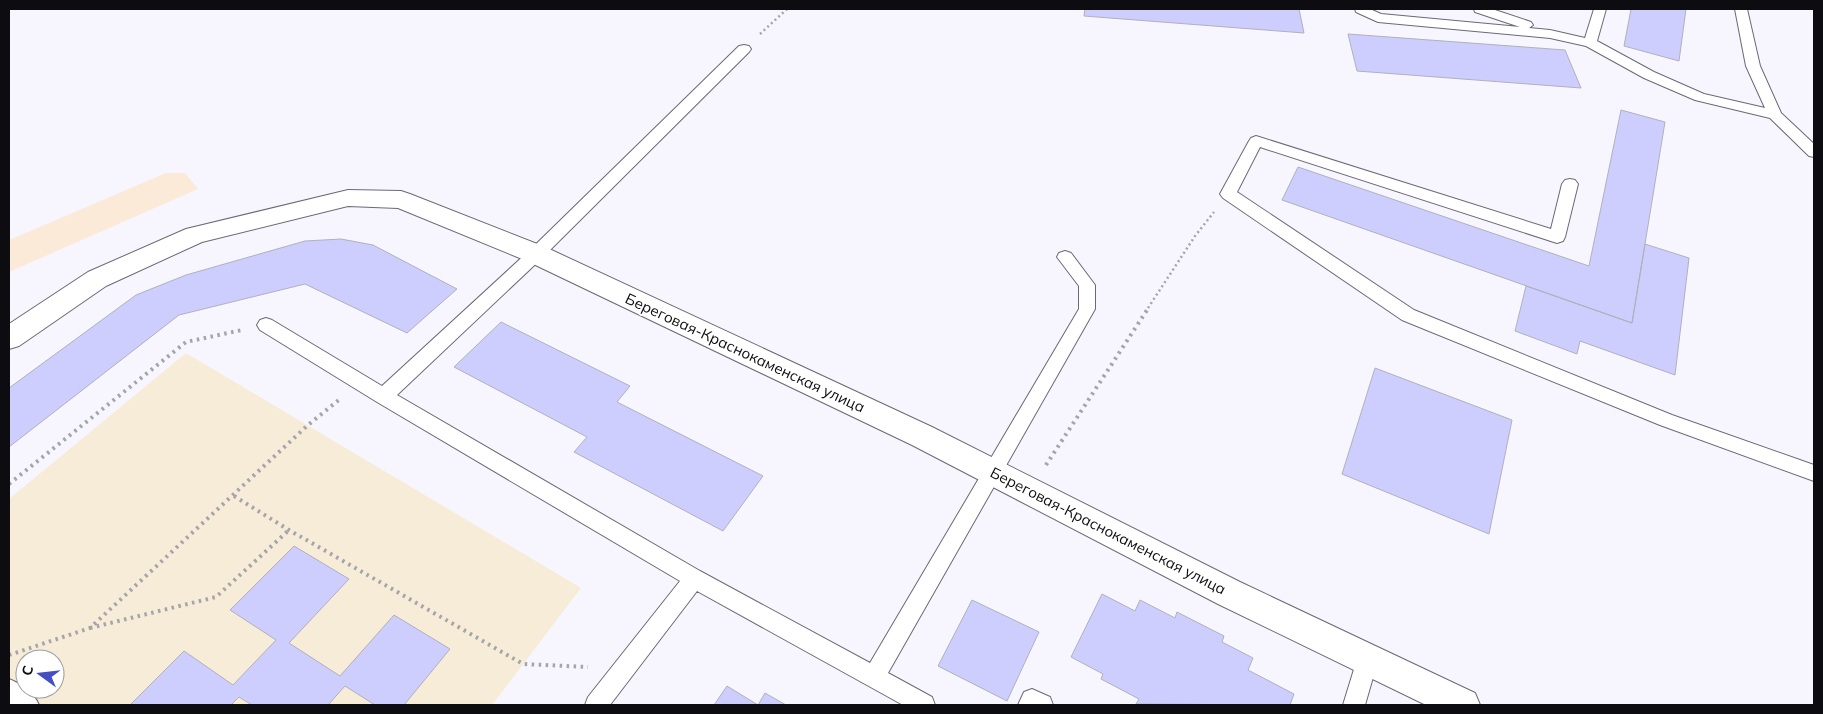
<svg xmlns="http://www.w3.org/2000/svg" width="1823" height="714" viewBox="0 0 1823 714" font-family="Mulish,sans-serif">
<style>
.industrial{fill:#fcead9}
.education{fill:#f6ecd7;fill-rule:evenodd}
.building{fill:#cdcefd;stroke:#b0b0bd}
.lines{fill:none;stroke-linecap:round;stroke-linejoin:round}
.service-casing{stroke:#6b6975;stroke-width:2}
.minor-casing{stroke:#6b6975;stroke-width:2}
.path-far1{stroke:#a5a4ab;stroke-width:2.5;stroke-dasharray:2 3;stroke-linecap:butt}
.path{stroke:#a5a4ab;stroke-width:4;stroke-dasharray:2.5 4.5;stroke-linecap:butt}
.service{fill:#fff;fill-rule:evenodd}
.minor{fill:#fff;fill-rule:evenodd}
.labels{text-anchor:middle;stroke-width:4;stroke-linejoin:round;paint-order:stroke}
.street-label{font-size:15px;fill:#0d0c10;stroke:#fff}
</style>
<rect width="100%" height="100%" fill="#f7f6fe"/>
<path class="industrial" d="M166,173H185L198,189L9,272V240Z"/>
<path class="education" d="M186,353L581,588L492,705H9V499ZM25,659H55V689H25Z"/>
<path class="building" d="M1085,9H1299L1304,33L1084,16Z
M1631,9H1686L1679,61L1624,46Z
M1348,34L1565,50L1581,88L1357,71Z
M1621,110L1665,122L1632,323L1282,200L1298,167L1589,266Z
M341,239L373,245L457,289L407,333L305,284L179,315L9,447V388L136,295L186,275L305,241Z
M1645,244L1689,258L1675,375L1580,341L1577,354L1515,331L1526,286L1632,323Z
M501,322L630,386L617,402L763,476L723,531L574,452L587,437L454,367Z
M1375,368L1512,420L1489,534L1342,474Z
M294,546L349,579L289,643L340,676L394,615L450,649L404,705H375L345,686L328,705H252L239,697L231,705H130L184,651L233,685L276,640L230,610Z
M1102,594L1135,611L1140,600L1175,618L1177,612L1224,636L1222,642L1253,658L1248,670L1294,694L1290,705L1136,704L1139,699L1101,679L1103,674L1071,657Z
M972,600L1039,632L1007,701L938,666Z
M727,686L758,705L765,693L786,705H714Z"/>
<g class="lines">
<defs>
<path id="service" d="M1355,9H1370L1381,14L1520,27L1475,12L1474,9H1492L1531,22L1533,25L1529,28L1550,30L1585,38L1594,9H1606L1597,41L1654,72L1704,94L1765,108L1746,66L1735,9H1747L1760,66L1781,113L1814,144V157L1809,156L1770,118L1695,100L1644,78L1586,46L1550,38L1378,22L1356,12Z
M744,45L749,46L751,49L749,52L542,258L397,395L700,571L870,663L1079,309V286L1057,257L1059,253L1065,251L1071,253L1095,285V309L888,673L932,697L935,705H903L697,591L610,705H585L588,697L680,581L377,402L260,330L257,325L260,320L266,318L272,320L382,386L530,250L739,46Z
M1256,136L1551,229L1562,184L1565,180L1570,179L1575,180L1578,184L1565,237L1563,241L1557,243L1260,147L1237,192L1414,310L1672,415L1814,465V481L1660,425L1402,320L1223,198L1220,194L1249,141L1251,138Z
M1367,649L1375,653L1378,660L1365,705H1343L1359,653Z
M9,679C21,684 34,693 39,705L9,704Z
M1032,689L1050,697L1053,705H1018L1024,692Z"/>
<path id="minor" d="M348,190L401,191L410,194L545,247L932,427L1240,582L1475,693L1480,705H1426L1218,604L912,445L527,261L398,208L348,206L202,242L106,286L19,346L9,349V324L88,272L186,229Z"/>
</defs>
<use href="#service" class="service-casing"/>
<use href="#minor" class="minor-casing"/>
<path class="path-far1" d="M760,34L787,9
M1148,308L1195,236L1214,212"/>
<path class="path" d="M1046,465L1149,307
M9,484L186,342L242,330
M234,496L289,530L523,664L588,667
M90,628L216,597L289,530
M9,655L90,628L308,425L340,399"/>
<use href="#service" class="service"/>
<use href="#minor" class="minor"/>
</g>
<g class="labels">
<g class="street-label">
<text transform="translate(745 353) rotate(25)" y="5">Береговая-Краснокаменская улица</text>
<text transform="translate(1108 531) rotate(27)" y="5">Береговая-Краснокаменская улица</text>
</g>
</g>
<rect width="1823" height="714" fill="none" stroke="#0d0c10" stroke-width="20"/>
<g transform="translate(40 674) rotate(285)"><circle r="24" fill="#ffffff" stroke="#9e9e9f"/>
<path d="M0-4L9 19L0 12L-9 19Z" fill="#464ec3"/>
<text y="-8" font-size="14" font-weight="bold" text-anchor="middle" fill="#0d0c10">С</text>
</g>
</svg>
